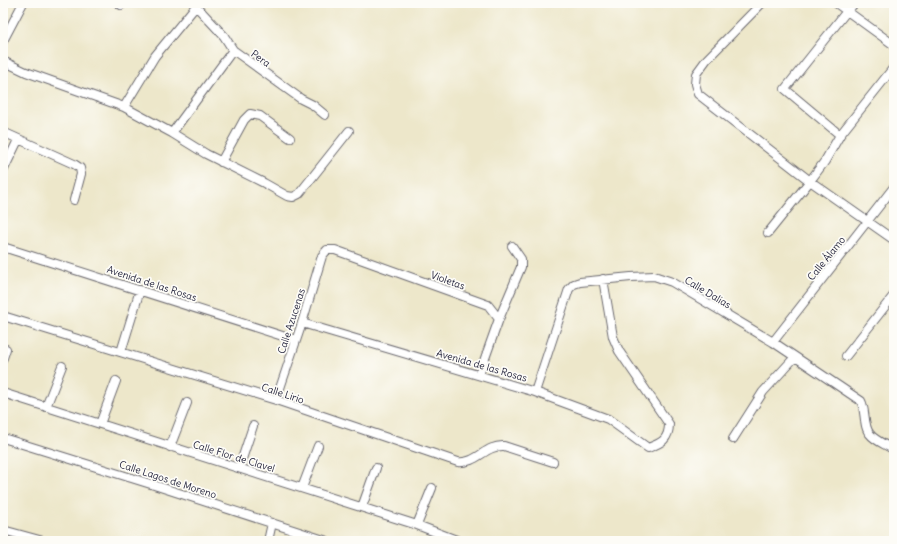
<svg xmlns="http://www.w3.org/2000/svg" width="897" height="544" viewBox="0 0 897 544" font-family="Delius,sans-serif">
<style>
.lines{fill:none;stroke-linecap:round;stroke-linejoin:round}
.street-casing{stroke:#69676d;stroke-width:10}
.street{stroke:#fff;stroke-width:8}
.labels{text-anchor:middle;stroke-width:3.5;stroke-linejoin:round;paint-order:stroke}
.street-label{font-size:10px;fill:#22223b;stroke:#fdfcf7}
</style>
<rect width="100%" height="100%" fill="#fdfcf7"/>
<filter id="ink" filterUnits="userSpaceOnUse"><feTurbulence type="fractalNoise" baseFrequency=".025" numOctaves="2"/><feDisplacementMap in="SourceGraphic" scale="8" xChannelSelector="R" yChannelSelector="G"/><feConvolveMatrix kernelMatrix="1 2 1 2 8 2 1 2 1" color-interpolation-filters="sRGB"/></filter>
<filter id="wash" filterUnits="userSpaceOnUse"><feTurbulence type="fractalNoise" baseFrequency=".012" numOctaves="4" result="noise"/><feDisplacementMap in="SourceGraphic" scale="16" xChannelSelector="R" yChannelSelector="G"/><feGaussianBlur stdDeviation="0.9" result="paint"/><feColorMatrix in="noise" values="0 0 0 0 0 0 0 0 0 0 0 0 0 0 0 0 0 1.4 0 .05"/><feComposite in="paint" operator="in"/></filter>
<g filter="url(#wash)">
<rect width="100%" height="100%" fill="#ede7ca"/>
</g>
<g filter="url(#ink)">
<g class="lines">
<defs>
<path id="street" d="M118,3L121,5
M762,3L707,59L696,74L695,84L698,94L810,181L894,240
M836,3L894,45
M196,6L224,36L233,50L301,99L313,105L325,115
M3,41L23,3
M3,61L26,72L124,107L172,133L206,154L264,183L287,196L293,197L299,194L349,131
M124,107L155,56L196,6V3
M3,132L74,164L80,168L81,174L74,200
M172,133L233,50
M840,135L785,89L847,11L855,3
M221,162L244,120L250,114L260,116L290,138
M3,171L18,140
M768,233L810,181L825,161L840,135L894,67
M3,247L295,340
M3,316L276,400L458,462C477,464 485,445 504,446L553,462
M302,323L535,392L608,419L648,448C661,443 669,440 669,424L619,351L613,337L603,279
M773,342L894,187
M121,352L140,290
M846,356L894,295
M3,358L6,349
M479,375L499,319L521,267V259L512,246
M535,392L569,289L574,284L580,282L631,277L654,276L672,282L773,342L861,401C866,410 863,427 870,434C875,441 887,445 894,450
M3,393L417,525L459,541
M276,400L302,323L322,256L327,250H335L488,305L499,319
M46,407L62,366
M100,424L116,381
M3,438L154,485L327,541
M733,439L763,392L795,357
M170,447L187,403
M239,468L253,426
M302,488L318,446
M362,507L376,468
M417,525L432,488
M3,530L43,541
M268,541L272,523"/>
</defs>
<use href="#street" class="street-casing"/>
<use href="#street" class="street"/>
</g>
</g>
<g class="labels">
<g class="street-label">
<text transform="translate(261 58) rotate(36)" y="4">Pera</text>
<text transform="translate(826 258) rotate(-51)" y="4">Calle Álamo</text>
<text transform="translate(448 280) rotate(20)" y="4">Violetas</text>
<text transform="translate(152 283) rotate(18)" y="4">Avenida de las Rosas</text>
<text transform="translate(708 292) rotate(31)" y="4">Calle Dalias</text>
<text transform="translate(291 321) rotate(-72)" y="4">Calle Azucenas</text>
<text transform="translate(482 365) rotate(16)" y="4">Avenida de las Rosas</text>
<text transform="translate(283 393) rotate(18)" y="4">Calle Lirio</text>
<text transform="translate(234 456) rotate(17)" y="4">Calle Flor de Clavel</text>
<text transform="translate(168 479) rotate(18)" y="4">Calle Lagos de Moreno</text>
</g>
</g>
<rect width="897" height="544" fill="none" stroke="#fdfcf7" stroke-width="16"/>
</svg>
